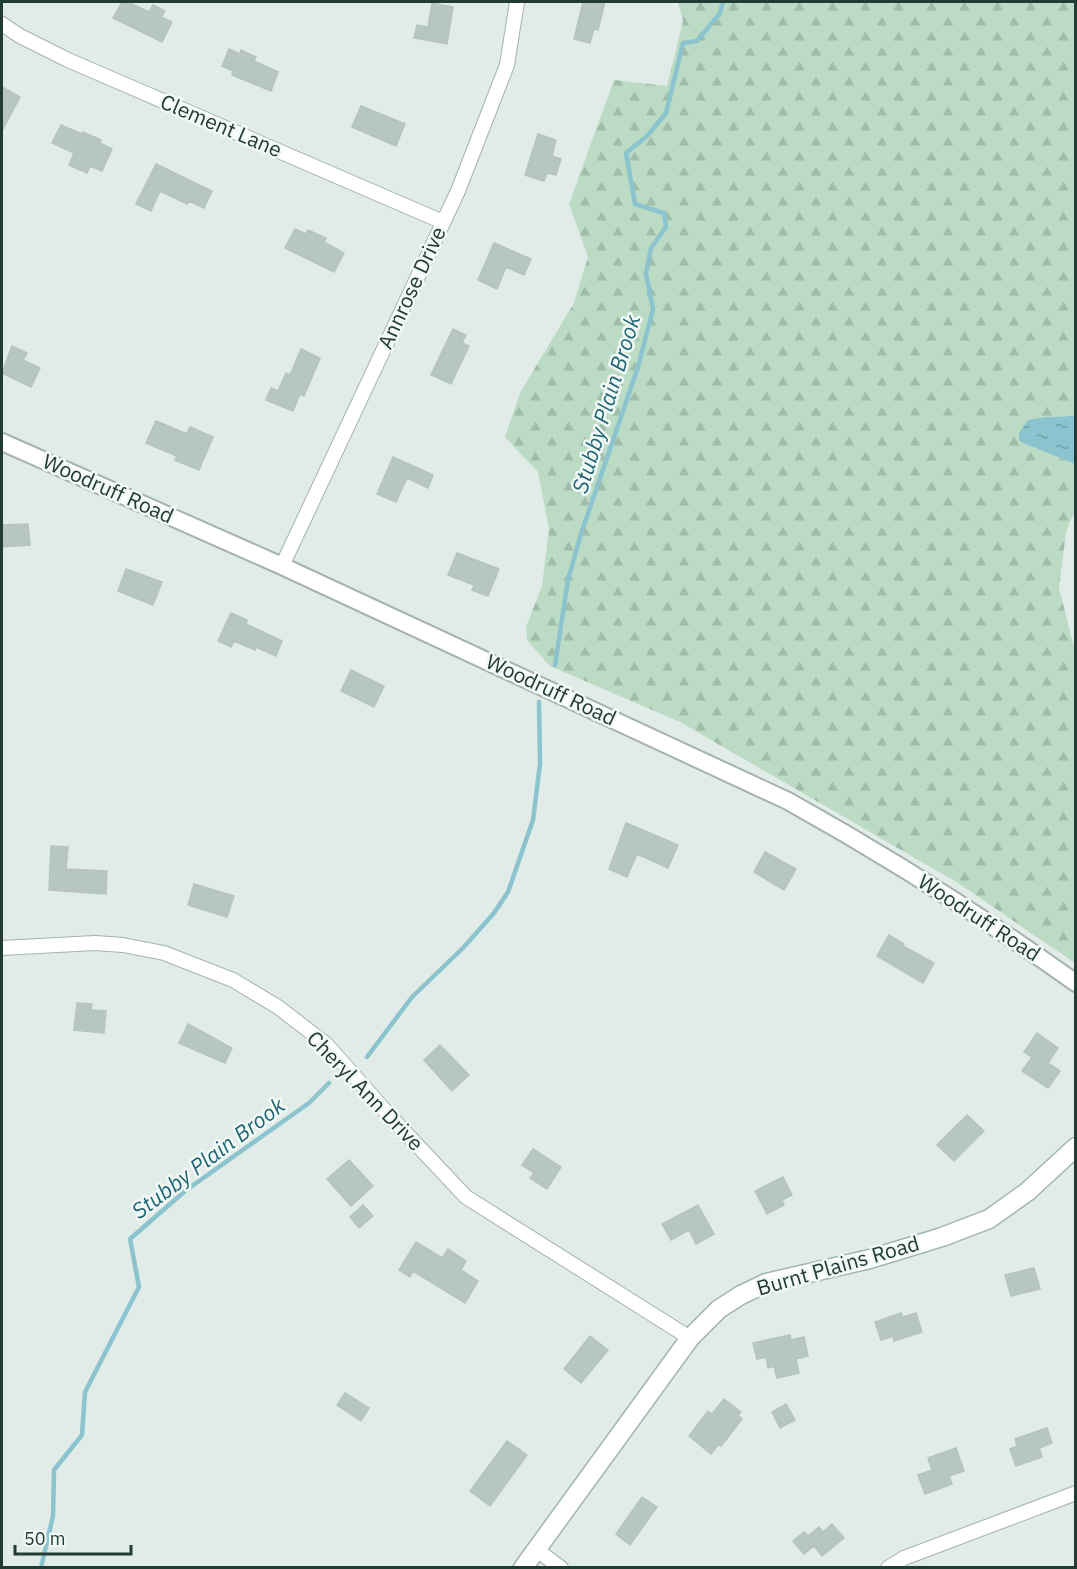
<svg xmlns="http://www.w3.org/2000/svg" width="1077" height="1569" viewBox="0 0 1077 1569" font-family="'IBM Plex Sans',sans-serif">
<style>
.forest{fill:url(#forest-firs)}
.water{fill:url(#water-ripples)}
.lines{fill:none;stroke-linecap:round;stroke-linejoin:round}
.stream{stroke:#8bc3ce;stroke-width:4.5}
.building{fill:#b7c6c0;stroke:#b4c4be;stroke-width:1.5}
.minor-casing{stroke:#a4b3ae;stroke-width:16}
.tertiary-casing{stroke:#a4b3ae;stroke-width:20}
.secondary-casing{stroke:#a0b6ae;stroke-width:21}
.minor{stroke:#fff;stroke-width:14}
.tertiary{stroke:#fff;stroke-width:16}
.secondary{stroke:#fff;stroke-width:18}
.labels{text-anchor:middle;stroke-width:5;stroke-linejoin:round;paint-order:stroke}
.street-label{font-size:21px;fill:#223b34;stroke:#f1f8f5}
.water-label{font-size:22px;font-style:italic;fill:#1f6574;stroke:#f1f8f5}
</style>
<defs>
<pattern id="forest-firs" width="22" height="20" patternUnits="userSpaceOnUse" patternTransform="scale(1.5)"><rect width="22" height="20" fill="#bbdbc4"/><path d="M5 1l3.5 6h-7zM16 11l3.5 6h-7z" fill="#a0bda9"/></pattern>
<pattern id="water-ripples" width="26" height="14" patternUnits="userSpaceOnUse" patternTransform="scale(1.5)"><rect width="26" height="14" fill="#8bc3ce"/><path d="M2 4q2-2 4 0t4 0M15 11q2-2 4 0t4 0" fill="none" stroke="#71a0a8"/></pattern>
</defs>
<rect width="100%" height="100%" fill="#e1ebe7"/>
<path class="forest" d="M678,2H1075V415L1058,417L1023,443L1075,464V510L1066,532L1059,588L1075,651V963L958,883L680,722L550,666L527,640L526,627L542,586L549,529L538,472L505,437L520,393L574,303L588,257L569,204L614,80L667,86L683,21Z"/>
<path class="water" d="M1075,415V464L1023,443L1019,440V433L1028,420C1044,416 1059,418 1075,415Z"/>
<g class="lines">
<path class="stream" d="M555,665L568,580L581,534L638,367L653,309L646,274L651,248L666,227L664,213L635,204L626,153L647,136L666,113L683,43L697,41L720,13L723,2
M367,1057L412,997L463,948L494,913L508,892L533,820L540,764L539,702
M41,1568L53,1516L54,1470L82,1435L85,1392L139,1287L130,1239L185,1191L309,1103L329,1083"/>
</g>
<path class="building" d="M122,2H128L149,12L153,5L165,11L161,17L172,22L162,42L113,18Z
M583,2H605L598,30L594,29L590,43L574,39Z
M432,3L453,7L447,44L414,38L417,25L428,27Z
M229,49L240,54L241,50L256,57L254,61L278,72L271,91L232,75L233,71L222,66Z
M2,87L20,97L2,131Z
M361,106L405,124L396,146L352,127Z
M61,125L82,134L83,132L101,140L100,143L112,149L102,171L90,166L87,173L69,165L74,153L52,143Z
M538,134L556,140L552,156L561,159L556,175L547,173L544,181L525,175Z
M156,164L212,191L204,208L189,201L187,204L160,191L151,211L136,204Z
M295,229L306,234L308,230L326,238L324,242L344,253L334,272L285,248Z
M494,243L531,259L524,275L506,267L497,289L478,280Z
M453,329L466,335L462,343L469,346L451,384L431,375Z
M12,346L27,353L23,360L40,368L31,387L2,373Z
M301,349L320,358L304,396L300,394L293,411L266,400L271,388L278,391L286,373L290,375Z
M156,421L187,434L190,427L213,437L199,470L175,460L177,456L146,443Z
M393,457L433,475L428,488L407,478L396,502L377,494Z
M28,524L30,545L2,547V525Z
M457,553L499,569L488,596L472,590L474,585L448,575Z
M126,569L162,582L153,605L118,591Z
M231,613L247,620L246,624L282,641L276,656L256,647L255,650L234,641L231,647L218,641Z
M351,670L384,686L374,707L341,691Z
M626,823L678,845L668,868L637,854L627,877L609,869Z
M51,846L68,847L66,869L107,871L106,894L49,890Z
M765,852L796,869L784,890L754,872Z
M194,884L234,896L227,917L188,905Z
M889,935L904,944L903,946L934,963L923,983L877,956Z
M77,1003L92,1004L91,1010L106,1011L104,1033L74,1030Z
M188,1024L232,1048L225,1063L179,1043Z
M1037,1033L1058,1048L1048,1063L1060,1071L1048,1088L1022,1071L1032,1057L1024,1052Z
M440,1045L469,1075L452,1091L424,1060Z
M967,1115L984,1131L954,1161L937,1145Z
M533,1149L561,1167L547,1189L530,1178L534,1173L522,1165Z
M349,1160L373,1186L351,1206L327,1179Z
M783,1177L792,1195L782,1200L784,1205L767,1214L755,1191Z
M363,1205L373,1216L359,1228L350,1217Z
M698,1205L714,1234L696,1244L689,1230L671,1240L662,1224Z
M416,1242L442,1258L448,1249L466,1261L461,1270L478,1281L465,1303L413,1271L410,1277L399,1270Z
M1034,1268L1040,1289L1011,1296L1005,1275Z
M901,1313L903,1317L916,1313L922,1332L894,1341L893,1336L881,1340L875,1322Z
M790,1335L791,1340L804,1337L808,1356L796,1359L799,1373L777,1378L774,1366L768,1368L766,1357L757,1359L753,1343Z
M590,1336L608,1350L581,1383L564,1369Z
M345,1393L369,1408L361,1421L337,1405Z
M724,1399L741,1412L738,1415L742,1419L721,1446L719,1444L711,1454L689,1436L708,1411L712,1414Z
M786,1404L795,1420L780,1428L772,1412Z
M1047,1428L1052,1443L1039,1448L1042,1457L1016,1466L1010,1449L1017,1446L1015,1439Z
M507,1441L527,1455L490,1506L470,1491Z
M956,1448L964,1471L949,1476L952,1484L925,1494L918,1475L932,1470L928,1458Z
M642,1497L657,1507L630,1545L616,1534Z
M832,1524L844,1538L822,1556L814,1546L804,1554L793,1541L804,1532L808,1536L819,1527L823,1532Z"/>
<g class="lines">
<defs>
<path id="minor" d="M2,24L20,36L68,60L443,222
M282,566L458,191L507,65L517,2
M2,948L95,943L123,945L164,953L233,980L278,1007L326,1044L387,1113L466,1197L690,1338
M537,1550L561,1568
M888,1568L904,1558L1076,1493"/>
<path id="tertiary" d="M2,442L282,566L788,801C887,856 983,917 1076,983"/>
<path id="secondary" d="M523,1568L690,1338L719,1309L741,1295L766,1283L870,1259L942,1237L989,1219L1027,1192L1076,1147"/>
</defs>
<use href="#minor" class="minor-casing"/>
<use href="#tertiary" class="tertiary-casing"/>
<use href="#secondary" class="secondary-casing"/>
<use href="#minor" class="minor"/>
<use href="#tertiary" class="tertiary"/>
<use href="#secondary" class="secondary"/>
</g>
<g class="labels">
<g class="street-label">
<text transform="translate(221 126) rotate(23)" y="7">Clement Lane</text>
<text transform="translate(412 288) rotate(-65)" y="7">Annrose Drive</text>
<text transform="translate(108 489) rotate(24)" y="7">Woodruff Road</text>
<text transform="translate(551 690) rotate(25)" y="7">Woodruff Road</text>
<text transform="translate(979 918) rotate(33)" y="7">Woodruff Road</text>
<text transform="translate(365 1091) rotate(46)" y="7">Cheryl Ann Drive</text>
<text transform="translate(838 1266) rotate(-16)" y="7">Burnt Plains Road</text>
</g>
<g class="water-label">
<text transform="translate(606 404) rotate(-73)" y="8">Stubby Plain Brook</text>
<text transform="translate(208 1158) rotate(-37)" y="8">Stubby Plain Brook</text>
</g>
</g>
<rect width="1077" height="1569" fill="none" stroke="#223b34" stroke-width="6"/>
<path d="M15 1545v9h116v-9" fill="none" stroke="#223b34" stroke-width="3"/>
<text x="24" y="1545" font-size="18" fill="#223b34" stroke="#f1f8f5" stroke-width="4.5" paint-order="stroke">50 m</text>
</svg>
